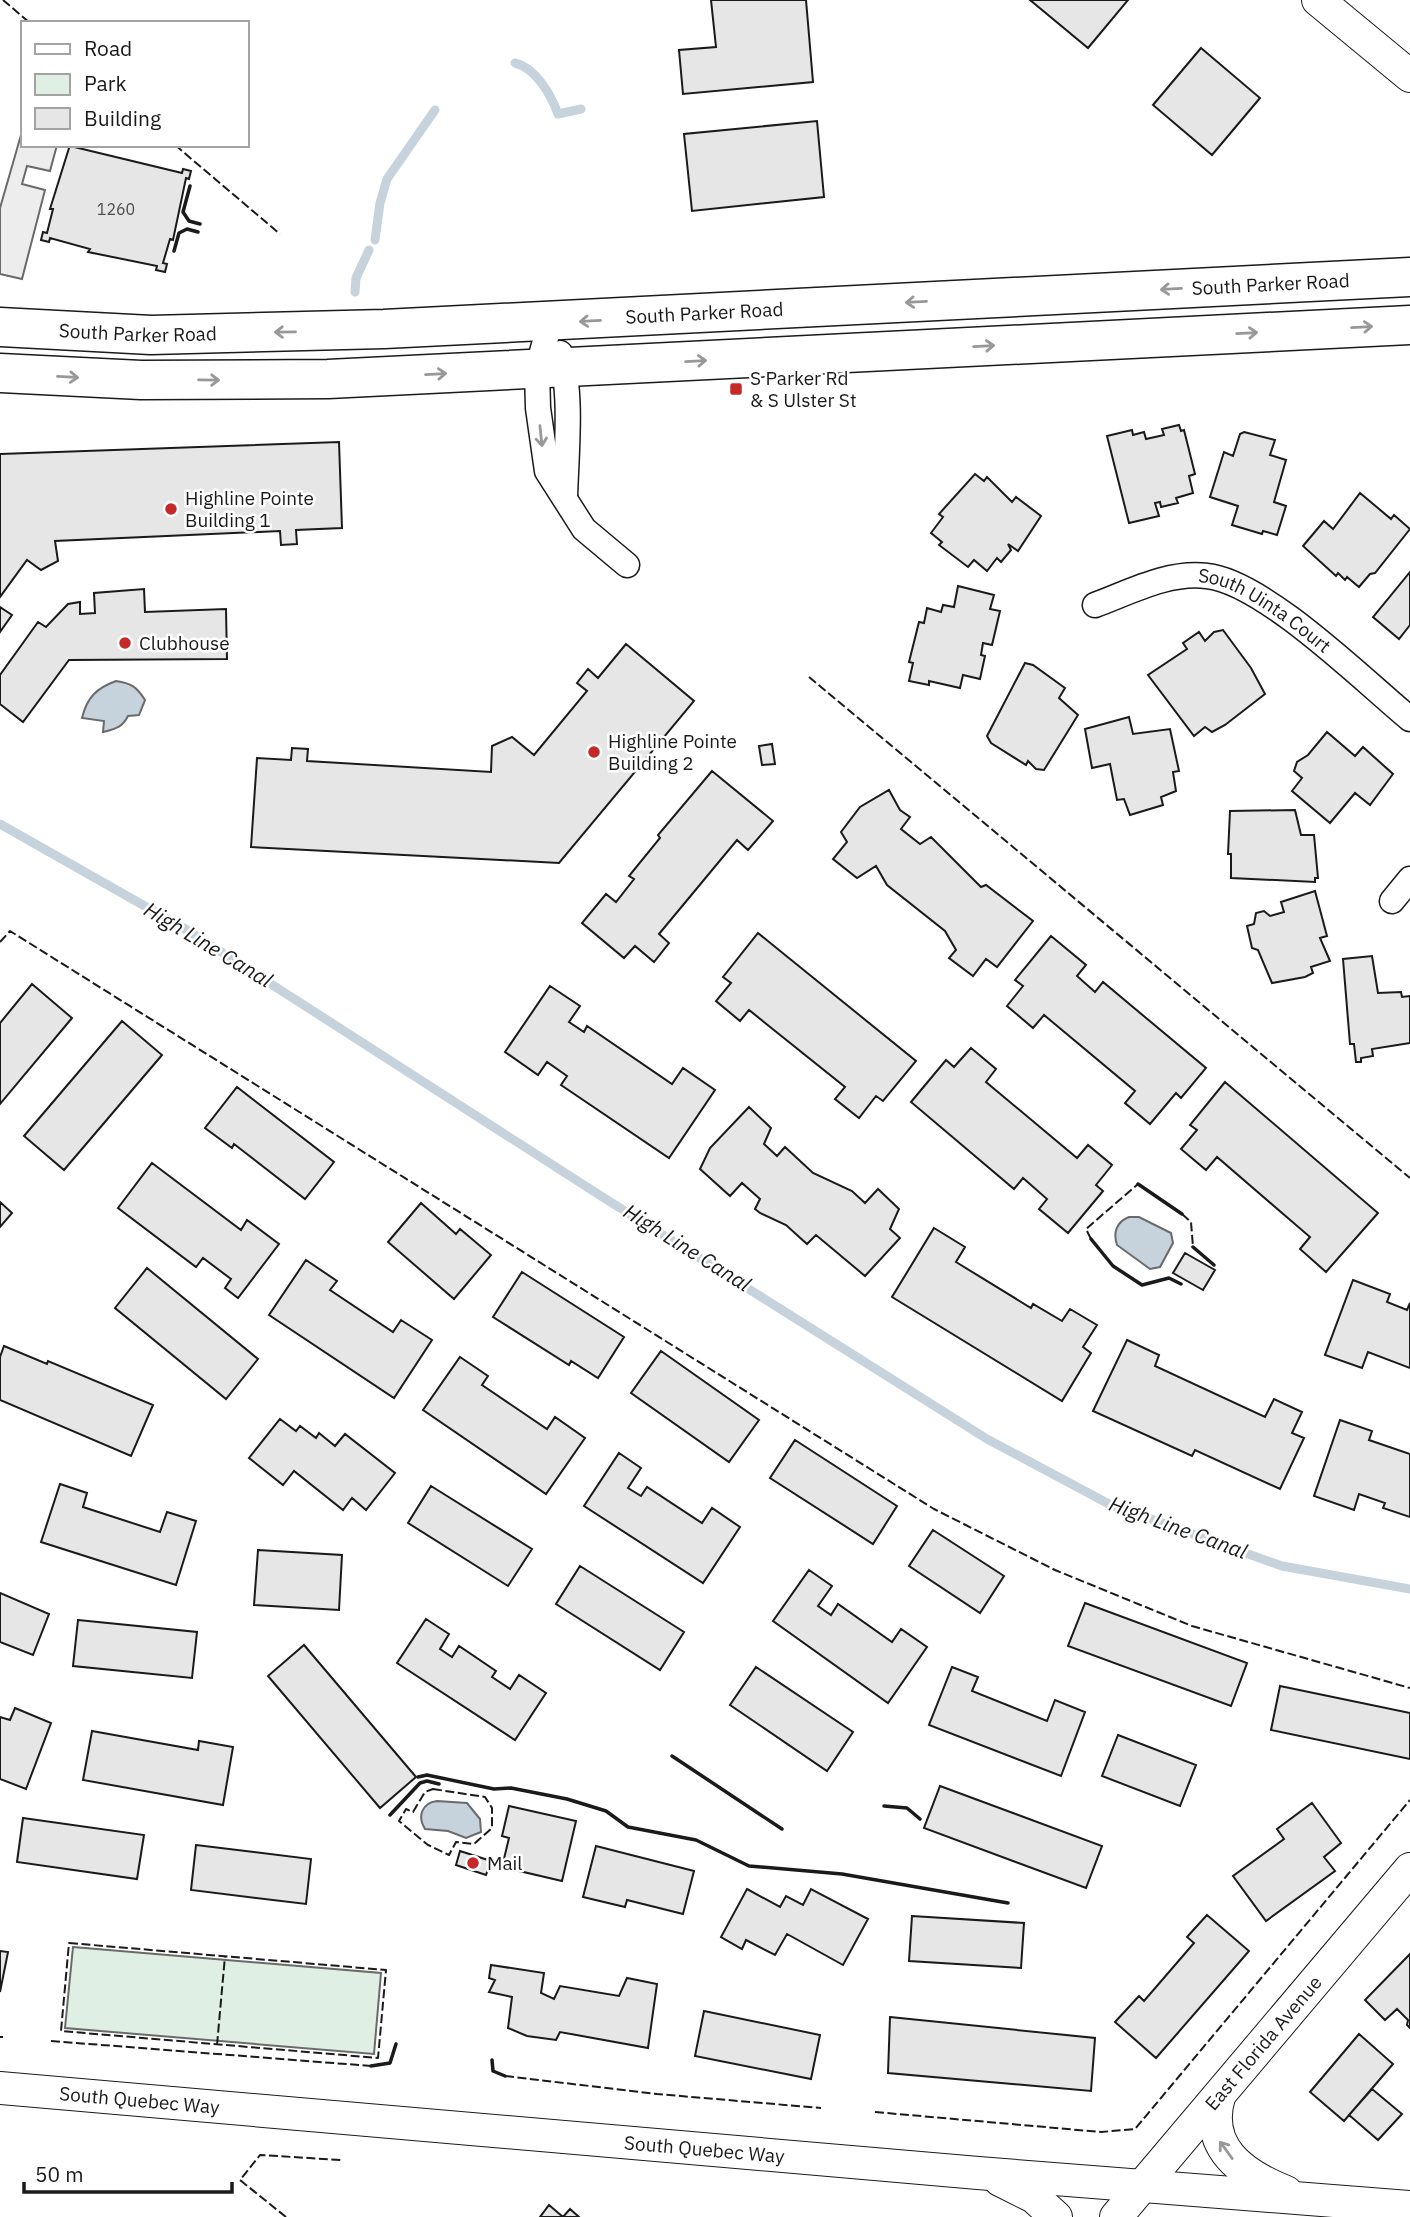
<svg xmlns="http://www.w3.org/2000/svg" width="1410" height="2217" viewBox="0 0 1410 2217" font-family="'IBM Plex Sans',sans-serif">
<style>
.green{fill:#e0efe3;stroke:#6a6a6a;stroke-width:2}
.parking{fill:#ededed;stroke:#6a6a6a;stroke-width:2}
.water{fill:#c6d2dc;stroke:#6a6a6a;stroke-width:2}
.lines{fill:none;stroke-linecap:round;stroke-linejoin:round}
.stream{stroke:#c6d2dc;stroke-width:9}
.building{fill:#e6e6e6;stroke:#1a1a1a;stroke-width:2}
.minor-casing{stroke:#1a1a1a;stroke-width:27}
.tertiary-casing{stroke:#1a1a1a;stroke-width:34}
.primary-casing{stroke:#1a1a1a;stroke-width:41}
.minor{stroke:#fff;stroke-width:24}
.tertiary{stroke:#fff;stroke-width:32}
.primary{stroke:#fff;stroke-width:38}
.fence{stroke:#1a1a1a;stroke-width:2;stroke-dasharray:9 3.5;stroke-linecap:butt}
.wall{stroke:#1a1a1a;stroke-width:3.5}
.oneway{stroke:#989898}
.poi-dot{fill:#c62828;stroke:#fff;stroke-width:2.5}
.labels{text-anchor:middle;stroke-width:5;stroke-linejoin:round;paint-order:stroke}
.number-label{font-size:16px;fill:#4d4d4d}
.street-label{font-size:19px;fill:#1a1a1a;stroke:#fff}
.poi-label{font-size:19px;fill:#1a1a1a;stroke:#fff;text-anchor:start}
.water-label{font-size:21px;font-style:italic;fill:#1a1a1a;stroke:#fff}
</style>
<rect width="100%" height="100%" fill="#fff"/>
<path class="green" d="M73,1947L381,1973L374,2054L65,2028Z"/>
<path class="parking" d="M23,128V145H57L50,171L27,166L22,184L45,190L22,279L0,274V208Z"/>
<path class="water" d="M116,681C131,683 137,687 145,700L139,715L128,716C122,728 115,729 103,732L104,721L82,718C87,697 97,688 116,681Z
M1129,1217H1139L1171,1233L1173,1243L1160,1267L1150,1269L1117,1245C1113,1233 1116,1222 1129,1217Z
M437,1801L467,1803L480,1819L481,1832L466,1838L448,1831L425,1829C417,1816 422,1803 437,1801Z"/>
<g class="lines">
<path class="stream" d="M515,63C536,68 551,95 558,114L581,109
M375,240L380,203L387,179L435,110
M355,292L356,278L369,250
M0,824L187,930L601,1196L987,1439L1109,1504L1282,1566L1410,1589"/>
</g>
<path class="building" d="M711,0H806L813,82L683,94L679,50L716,47Z
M1030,0H1128L1088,48Z
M1201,48L1260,98L1212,155L1153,105Z
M817,121L824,197L692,211L684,134Z
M66,145L182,173L183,169L191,171L189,179L186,178L173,240L170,239L163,263L167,264L165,272L156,270L157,266L88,252L90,249L50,238L49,242L41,240L43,232L47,233L53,209H50L69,148Z
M1179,425L1181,431L1184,430L1195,474L1189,476L1193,493L1176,498L1178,503L1161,507L1160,502L1155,503L1159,516L1129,523L1107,436L1132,430L1133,435L1144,432L1146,439L1164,435L1162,429Z
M1244,432L1275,440L1270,455L1286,460L1274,502L1286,506L1277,535L1263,531L1262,534L1232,525L1238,506L1210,497L1224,452L1233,456L1240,434Z
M339,442L342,528L296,530L297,544L281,545L280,531L55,541L58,561L41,570L27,560L0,597V454Z
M975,474L984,481L987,477L1012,502L1016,497L1041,516L1018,551L1008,544L1011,550L1001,562L997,558L987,571L974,560L968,567L939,545L942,542L931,533L943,517L939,514Z
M1360,493L1391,519L1394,515L1410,529L1375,573L1370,574L1359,587L1347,577L1345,580L1338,573L1336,576L1303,546L1324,521L1333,529Z
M1410,572V625L1399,639L1373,617Z
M958,586L994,595L990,609L1000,611L992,645L983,643L981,655L985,656L980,679L963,675L960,688L929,681V685L909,681L913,663L909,662L919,622L924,623L927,608L941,612L943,605L954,607Z
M144,589L145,612L226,609L227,659L69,660L23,722L0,704V675L38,622L46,627L68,604L80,602V614L95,613L94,593Z
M0,607L12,615L0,632Z
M1223,630L1251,668L1265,694L1225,725L1212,732L1205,727L1194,736L1148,675L1187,649L1183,643L1199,632L1205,641L1214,632Z
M626,644L694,701L559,863L251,847L257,758L291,760L292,748L308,749L307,761L491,772L492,746L512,737L534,755L587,691L577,683L588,669L598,678Z
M1025,663L1033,665L1065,688L1059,698L1078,715L1044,770L1036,769L1028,761L1026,765L991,743L987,736Z
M1129,717L1133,734L1170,729L1179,771L1173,772L1176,791L1161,797L1163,805L1130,815L1124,799L1117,800L1110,764L1092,768L1085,729Z
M1327,732L1355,756L1363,747L1393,774L1370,805L1355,793L1330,823L1292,791L1302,778L1294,771L1297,762L1308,755Z
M772,744L775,764L762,765L759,746Z
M712,771L773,821L748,850L737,840L659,934L669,943L654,962L635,946L624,958L582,923L606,894L616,902L634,879L629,876L660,838L658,835Z
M889,790L900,810L910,817L901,829L920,844L931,837L981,887L986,885L1033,921L997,967L986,959L973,976L949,958L956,950L945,931L887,885L876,866L857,878L833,859L847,842L841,832L860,807Z
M1295,810L1301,835H1314L1318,878H1315V882L1231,878V854H1228L1230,811Z
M1315,891L1327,936L1320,938L1330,961L1311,967L1313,973L1305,977L1272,983L1258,950L1252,948L1247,926L1254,924L1256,913L1264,911L1270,916L1284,912L1281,902Z
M758,933L916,1061L883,1101L876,1096L859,1118L835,1099L845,1087L749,1010L740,1021L716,1001L731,983L723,977Z
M1051,936L1086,965L1077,976L1095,992L1103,982L1206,1068L1181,1098L1176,1093L1150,1124L1125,1103L1135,1091L1044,1015L1033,1028L1007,1006L1023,986L1015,980Z
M1372,956L1378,993L1401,992L1402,997L1410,996V1043L1372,1049L1373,1056L1361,1058V1062H1356L1354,1044H1350L1343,959Z
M32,984L72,1018L0,1104V1023Z
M550,986L580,1006L569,1022L584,1032L587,1026L672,1084L683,1068L715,1090L669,1158L561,1085L567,1076L547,1062L538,1075L505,1052Z
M122,1021L162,1055L64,1170L24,1136Z
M971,1048L996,1069L986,1082L1077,1158L1088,1145L1112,1165L1096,1185L1103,1191L1068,1233L1039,1209L1047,1199L1023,1178L1014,1189L911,1102L946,1060L954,1067Z
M1225,1082L1378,1213L1326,1272L1300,1249L1310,1237L1217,1157L1206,1170L1181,1149L1197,1130L1190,1125Z
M237,1087L334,1162L305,1199L234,1144L232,1148L205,1128Z
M749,1107L771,1128L764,1144L777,1156L785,1147L813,1173L852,1191L865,1203L878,1189L899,1209L890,1229L900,1238L865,1276L816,1235L807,1244L786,1225L760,1213L755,1209L760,1199L742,1183L730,1196L700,1169L710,1148Z
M152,1163L241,1230L247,1220L279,1244L238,1298L225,1288L231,1279L203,1258L196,1267L118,1208Z
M0,1202L12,1213L0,1227Z
M421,1203L456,1234L460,1229L491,1255L454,1299L388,1242Z
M934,1228L965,1247L956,1262L1031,1308L1033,1304L1062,1321L1070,1309L1097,1325L1083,1347L1091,1353L1062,1401L892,1297Z
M1185,1253L1215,1270L1203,1290L1173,1273Z
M306,1260L337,1281L330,1290L393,1332L401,1320L432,1340L394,1398L269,1315Z
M147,1268L258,1359L226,1399L115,1308Z
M522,1272L624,1337L598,1378L571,1361L569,1365L493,1317Z
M1353,1280L1390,1294L1387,1302L1407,1310L1410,1303V1368L1368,1352L1362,1368L1325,1355Z
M1127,1340L1159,1355L1155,1366L1265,1417L1274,1399L1302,1412L1292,1433L1304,1438L1280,1489L1195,1450L1192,1456L1093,1411Z
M4,1346L47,1364L48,1361L153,1405L131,1456L0,1400V1357Z
M661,1351L759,1420L729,1462L631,1393Z
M460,1357L488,1376L482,1385L547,1429L555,1417L585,1438L546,1494L423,1410Z
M280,1419L296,1431L300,1426L316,1438L319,1433L335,1446L345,1434L395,1473L366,1510L352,1498L343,1510L294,1471L283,1485L249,1458Z
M1340,1420L1372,1431L1369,1440L1410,1454V1517L1383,1508L1385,1503L1359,1494L1354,1510L1314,1496Z
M795,1440L897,1506L873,1544L770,1478Z
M619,1453L641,1468L628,1488L641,1496L647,1487L702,1523L712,1508L740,1527L703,1583L584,1506Z
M60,1484L87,1493L83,1507L160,1532L167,1512L196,1521L176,1585L41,1542Z
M431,1486L532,1549L508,1586L408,1523Z
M933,1530L1004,1576L980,1613L909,1566Z
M258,1550L342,1555L339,1610L254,1605Z
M580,1566L684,1632L660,1670L556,1604Z
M809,1570L832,1586L818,1606L831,1615L838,1604L892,1642L901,1629L927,1647L888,1703L773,1621Z
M0,1593L49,1614L33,1655L0,1642Z
M1085,1603L1247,1663L1231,1706L1068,1646Z
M426,1619L449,1634L440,1649L452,1657L459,1646L496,1671L492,1677L510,1689L519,1675L546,1693L515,1740L397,1663Z
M78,1620L197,1632L192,1678L73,1666Z
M304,1645L416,1777L380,1808L268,1676Z
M756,1667L853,1732L827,1771L730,1705Z
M952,1667L978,1677L972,1691L1047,1721L1055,1700L1085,1712L1061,1776L929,1725Z
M1280,1686L1410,1713V1759L1271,1730Z
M15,1708L51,1723L26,1789L0,1779V1717L10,1720Z
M92,1731L198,1750L199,1741L233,1747L223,1805L83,1780Z
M1118,1735L1196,1765L1180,1806L1102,1776Z
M940,1786L1102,1846L1086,1888L924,1828Z
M1312,1803L1341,1843L1324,1857L1335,1871L1266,1921L1233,1876L1284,1839L1277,1829Z
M509,1806L576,1821L562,1881L502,1867L509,1838L502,1836Z
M23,1818L144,1835L137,1879L17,1862Z
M196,1845L311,1859L306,1904L191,1890Z
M596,1846L694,1871L683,1914L627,1900L625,1907L583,1897Z
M460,1851L491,1861L486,1875L456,1865Z
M747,1889L780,1907L786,1896L803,1905L811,1889L868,1919L843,1965L787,1934L775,1955L746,1940L742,1949L721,1937Z
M1207,1915L1249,1951L1156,2058L1115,2022L1139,1996L1144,2001L1194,1943L1187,1937Z
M912,1916L1024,1923L1021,1968L909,1961Z
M0,1951L8,1952L0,1992Z
M1410,1954V2028L1407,2025L1408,2020L1397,2009L1385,2020L1365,2000Z
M491,1965L544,1973L541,1993L554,1999L560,1986L619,1996L627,1978L657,1984L648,2048L560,2032L556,2040L527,2036L508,2028L512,1997L489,1992L495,1980L489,1978Z
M704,2011L820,2035L811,2079L695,2056Z
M890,2017L1095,2038L1091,2091L888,2073Z
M1359,2034L1393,2064L1344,2121L1310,2092Z
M1372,2089L1402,2114L1378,2140L1349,2115Z
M549,2205L563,2217L570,2209L579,2217H540Z"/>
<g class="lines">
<defs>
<g id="minor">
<path d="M550,323L537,370L538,408L547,471L584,529L627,565"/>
<path d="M560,353C573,392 566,456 565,498"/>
<path id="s1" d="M1095,605C1130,592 1169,571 1207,576C1264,582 1364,681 1410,719"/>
<path d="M1392,901L1410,879"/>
</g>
<g id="tertiary">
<path d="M1318,0L1410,76"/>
<path id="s2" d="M0,2088L978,2173L1410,2207"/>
<path d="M1219,2097C1204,2148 1243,2175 1286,2192"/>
<path d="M1000,2180L1034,2197L1056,2217"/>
<path id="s3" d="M1116,2217L1410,1869"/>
</g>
<g id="primary">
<path id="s4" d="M0,327L151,335L384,329L1410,277"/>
<path d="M0,373L141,380L328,379L1410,325"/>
</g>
</defs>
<use href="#minor" class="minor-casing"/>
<use href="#tertiary" class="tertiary-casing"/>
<use href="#primary" class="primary-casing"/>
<use href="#minor" class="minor"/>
<use href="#tertiary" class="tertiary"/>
<use href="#primary" class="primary"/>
<path class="fence" d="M3,0L30,23
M175,145L280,234
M809,677L1410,1178
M0,942L10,931L934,1509L1055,1570L1192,1626L1410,1688
M1182,1214L1191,1222L1193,1247
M1091,1239L1086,1229L1138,1184
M433,1789L485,1797L492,1808V1828L474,1844L456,1842L449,1855L428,1845L399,1821L406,1809L413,1812L425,1792Z
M69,1943L386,1970L378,2058L61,2031Z
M0,2037H3
M51,2041L371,2066
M217,2045L225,1956
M505,2076L657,2094L821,2108
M875,2112L1101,2132L1135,2129L1410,1800
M286,2217L240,2180L260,2155L341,2160"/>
<path class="wall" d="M190,186L183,212L189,221L200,224
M174,251L179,233L187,229L198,232
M1138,1184L1182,1214
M1091,1239L1113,1266L1142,1285L1169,1278L1181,1284
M1193,1247L1214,1265
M672,1756L782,1829
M418,1777L427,1775L494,1789L511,1788L567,1799L606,1811L628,1827L696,1840L749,1866L842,1874L1008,1903
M884,1806L907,1808L920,1819
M390,1815L420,1783L427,1781L439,1784
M492,2060L493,2071L505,2076
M371,2066L390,2063L396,2044"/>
</g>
<defs><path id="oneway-shaft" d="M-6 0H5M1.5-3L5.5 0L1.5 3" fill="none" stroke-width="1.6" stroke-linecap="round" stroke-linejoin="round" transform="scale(1.75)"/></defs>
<g class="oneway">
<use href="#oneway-shaft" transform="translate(1171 289) rotate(177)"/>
<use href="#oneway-shaft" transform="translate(916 302) rotate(177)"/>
<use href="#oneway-shaft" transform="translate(590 321) rotate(177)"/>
<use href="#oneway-shaft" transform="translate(1362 327) rotate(-3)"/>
<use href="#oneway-shaft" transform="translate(285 332) rotate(179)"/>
<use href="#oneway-shaft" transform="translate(1247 333) rotate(-3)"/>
<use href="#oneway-shaft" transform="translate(984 346) rotate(-3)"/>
<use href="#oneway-shaft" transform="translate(696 361) rotate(-3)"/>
<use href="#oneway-shaft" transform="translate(436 374) rotate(-3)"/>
<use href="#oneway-shaft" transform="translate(68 377) rotate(3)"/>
<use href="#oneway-shaft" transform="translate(209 380) rotate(1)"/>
<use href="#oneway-shaft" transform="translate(541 436) rotate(84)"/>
<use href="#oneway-shaft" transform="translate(1226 2150) rotate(-126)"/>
</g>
<g class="poi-dot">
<rect x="729" y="382" width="14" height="14" rx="3.5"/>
<circle cx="171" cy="509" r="7"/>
<circle cx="125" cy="643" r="7"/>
<circle cx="594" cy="752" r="7"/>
<circle cx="473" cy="1863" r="7"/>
</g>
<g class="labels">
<g class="number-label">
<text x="116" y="215">1260</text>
</g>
<g class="street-label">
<text dy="7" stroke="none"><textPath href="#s4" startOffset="1272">South Parker Road</textPath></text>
<text dy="7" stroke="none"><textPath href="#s4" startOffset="705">South Parker Road</textPath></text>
<text dy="7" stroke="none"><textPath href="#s4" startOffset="138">South Parker Road</textPath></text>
<text dy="7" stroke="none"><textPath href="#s1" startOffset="184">South Uinta Court</textPath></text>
<text dy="7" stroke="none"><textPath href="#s3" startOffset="228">East Florida Avenue</textPath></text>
<text dy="7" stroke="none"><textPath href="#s2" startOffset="140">South Quebec Way</textPath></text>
<text dy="7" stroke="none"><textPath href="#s2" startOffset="707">South Quebec Way</textPath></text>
</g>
<g class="poi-label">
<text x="750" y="385">S Parker Rd<tspan x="750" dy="22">&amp; S Ulster St</tspan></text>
<text x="185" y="505">Highline Pointe<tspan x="185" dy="22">Building 1</tspan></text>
<text x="139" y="650">Clubhouse</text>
<text x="608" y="748">Highline Pointe<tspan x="608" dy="22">Building 2</tspan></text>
<text x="487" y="1870">Mail</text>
</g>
<g class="water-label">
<text transform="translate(208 945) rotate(31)" y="7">High Line Canal</text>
<text transform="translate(687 1248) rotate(32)" y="7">High Line Canal</text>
<text transform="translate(1178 1528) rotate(20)" y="7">High Line Canal</text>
</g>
</g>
<rect x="21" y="21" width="228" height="126" fill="#ffffff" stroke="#a3a3a3" stroke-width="2"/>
<rect x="35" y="44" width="35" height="10" fill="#ffffff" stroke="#a3a3a3" stroke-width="2"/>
<text x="84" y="56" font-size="21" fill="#1a1a1a">Road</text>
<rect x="35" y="74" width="35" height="21" fill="#e0efe3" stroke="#a3a3a3" stroke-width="2"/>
<text x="84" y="91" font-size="21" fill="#1a1a1a">Park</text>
<rect x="35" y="108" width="35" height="21" fill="#e6e6e6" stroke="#a3a3a3" stroke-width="2"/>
<text x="84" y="126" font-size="21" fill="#1a1a1a">Building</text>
<path d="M24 2182v10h208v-10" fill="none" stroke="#1a1a1a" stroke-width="3.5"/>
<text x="35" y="2182" font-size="21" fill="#1a1a1a" stroke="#ffffff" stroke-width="5" paint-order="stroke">50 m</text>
</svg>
